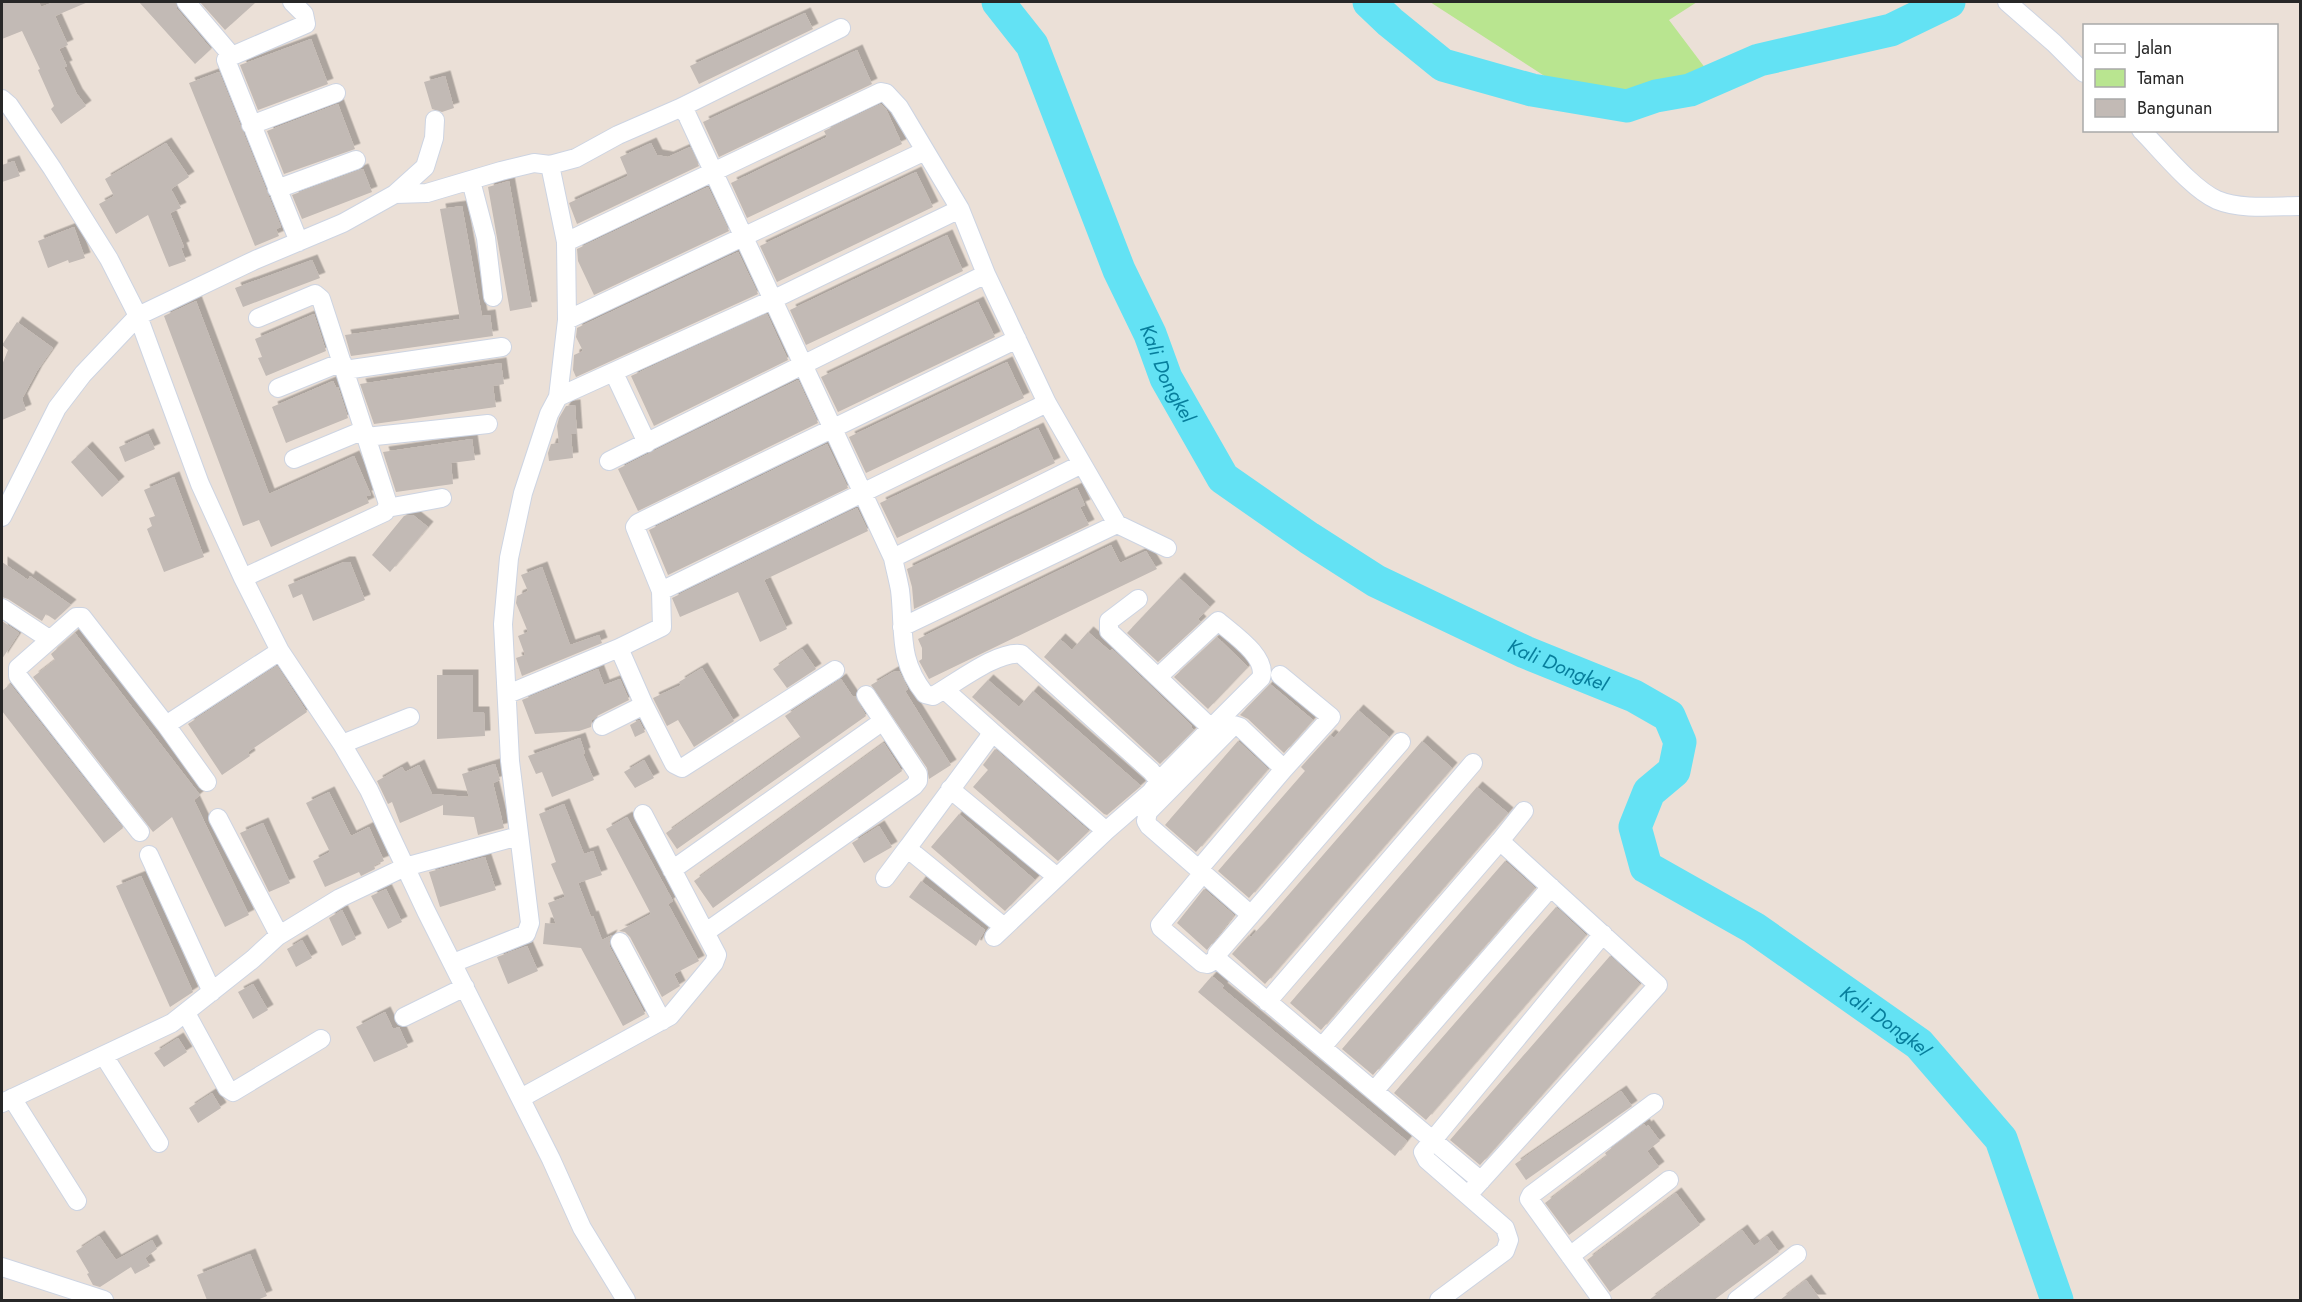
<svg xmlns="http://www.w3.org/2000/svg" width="2302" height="1302" viewBox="0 0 2302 1302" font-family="Jost,sans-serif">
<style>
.green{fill:#b9e590}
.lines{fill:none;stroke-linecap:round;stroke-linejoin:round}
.river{stroke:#63e2f4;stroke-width:33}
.building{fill:#c2bab5;filter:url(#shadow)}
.minor-casing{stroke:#cdd4e2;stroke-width:20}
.minor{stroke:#fff;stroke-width:18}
.labels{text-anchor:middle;stroke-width:6;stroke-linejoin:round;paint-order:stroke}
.water-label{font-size:20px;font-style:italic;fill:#077e9c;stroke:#fff}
</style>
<defs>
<filter id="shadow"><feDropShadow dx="5.5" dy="-5.5" stdDeviation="0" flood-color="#0004"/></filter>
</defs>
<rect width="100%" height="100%" fill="#ebe0d7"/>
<path class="green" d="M1430,2H1697L1669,20L1721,89L1605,115Z"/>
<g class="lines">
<g class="river">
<path id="s1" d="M998,2L1032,45L1119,270L1150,334L1166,378L1223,478L1309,538L1376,581L1525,652L1634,696L1669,716L1680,742L1674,771L1649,792L1635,827L1646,867L1754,928L1919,1044L2001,1139L2057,1300"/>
<path d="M1369,2L1390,22L1443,65L1532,90L1627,106L1656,96L1690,90L1759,60L1891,30L1949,2"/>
</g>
</g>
<path class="building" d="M2,2H39L41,7L54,2H88L55,16L68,45L59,49L67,66L64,67L77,94L86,106L61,124L51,109L54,106L38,70L40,69L22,31L2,39Z
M139,2H175L177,9L211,49L195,64Z
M200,2H256L225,30Z
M805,13L813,29L699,84L690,66Z
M311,39L328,84L258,110L240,65Z
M857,50L872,84L719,157L703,122Z
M219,72L281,227L276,229L279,236L255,246L189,83Z
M445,76L454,108L442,112L432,109L424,82Z
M338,104L355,149L284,174L267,131Z
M881,104L886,109L902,144L747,218L731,183L827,137L824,131Z
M166,143L189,177L171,189L181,208L170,213L184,247L181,248L186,261L169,267L148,215L116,234L99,204L114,196L105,179Z
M651,143L657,155L668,157L690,147L699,166L577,224L569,203L628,176L620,157Z
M14,161L20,176L2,182V165Z
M363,169L372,192L302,219L292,195Z
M916,172L933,207L777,282L760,246Z
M509,181L532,307L510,311L488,187Z
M708,187L729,231L594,295L578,261L577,249Z
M462,206L482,316L490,315L493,336L351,356L345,335L460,319L440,209Z
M74,227L85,258L69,263L68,260L48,268L38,241Z
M947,235L963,271L806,345L790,310Z
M738,252L758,294L576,377L573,370L574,355L583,351L576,337L577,328Z
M312,260L320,278L243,307L235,288Z
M196,301L269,494L354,456L371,495L366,496L369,503L271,547L259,520L243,526L164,316Z
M978,302L995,337L838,412L821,377Z
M314,314L326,351L266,376L258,358L262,357L255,339Z
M767,314L788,360L654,426L631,376Z
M17,322L53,348L37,371L22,399L26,410L2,420V365L8,350L2,345Z
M1007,362L1024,398L866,473L849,437Z
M501,363L504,384L493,386L496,407L374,424L360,384Z
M798,380L818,423L638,511L618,469Z
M333,381L336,387H338L348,418L286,443L272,407Z
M575,405L577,434H571L573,458L549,461L548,453L551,444L559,443L557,426L559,418L566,406Z
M1038,428L1055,463L897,538L880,503Z
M148,434L155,449L125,462L119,447Z
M472,439L475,460L451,463L453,484L396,492L383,452Z
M827,444L848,488L668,575L649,530Z
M87,447L119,482L102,497L71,462Z
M174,477L204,557L164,572L147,529L152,526L149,518L155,516L144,490Z
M1077,488L1085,505L1080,507L1089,525L914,609L912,587L907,569Z
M857,508L868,531L764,580L787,629L760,642L738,592L680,617L672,598Z
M413,515L428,527L390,572L372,555L404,516Z
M1111,545L1120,563L1146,551L1157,569L929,679L919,661L922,659V648L918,639Z
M2,562L28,580L30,576L71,605L55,620L46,614L42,621L8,599L2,597Z
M344,562H350L365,600L313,621L302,594L293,598L288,585Z
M542,567L570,645L599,635L602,643L522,676L516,658L525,655L518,636L528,632L516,603L517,596L528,591L521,575Z
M1179,578L1210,607L1198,619L1201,622L1158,662L1127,633Z
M2,621L19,633L2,659Z
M1088,632L1110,651L1112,649L1192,726L1191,727L1194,730L1160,764L1044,657L1060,639L1072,650Z
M75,633L200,795L194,800L249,915L225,927L172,817L153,832L33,677L55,660L51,654Z
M1217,637L1248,667L1208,709L1174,677Z
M802,649L816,669L787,688L773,669Z
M277,666L307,712L248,752L250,756L222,775L188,724Z
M702,668L734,721L694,747L678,720L667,726L653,698L681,685L679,682Z
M598,669L604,685L620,679L629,700L597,716L592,720L591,727L579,731L535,734L522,700Z
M899,671L908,689L905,691L951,765L929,779L927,768L871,685L893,672Z
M437,675H473V712H484L485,736L437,739Z
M841,679L853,697L855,696L866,716L677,849L666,833L801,738L785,716Z
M988,680L1019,707L1033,691L1141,786L1107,815L1104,814L972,697Z
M10,684L123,828L104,843L2,711V691Z
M1270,684L1313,720L1284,753L1248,719L1240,715Z
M1358,710L1389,737L1249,898L1218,871L1305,771L1301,767L1330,735L1334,738Z
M639,720L645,732L635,737L630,725Z
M580,738L585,753L583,754L594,780L552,797L542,772L536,774L528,756Z
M1238,741L1268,769L1196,852L1165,825Z
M1422,741L1452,768L1265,984L1232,954L1249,935L1251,937L1265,922Z
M884,743L902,771L713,908L694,881Z
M995,749L1089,831L1058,861L973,787L988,770L983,765Z
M644,760L654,778L635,788L624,772Z
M495,764L500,780L493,783L504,828L478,835L474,817L443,815V805L400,823L392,802L388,804L377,781L402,767L405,772L419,765L432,794L469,797L462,774Z
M1477,787L1508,813L1321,1030L1290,1003Z
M329,792L351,836L369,827L384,861L374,865L375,869L361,876L359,872L325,887L313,861L330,852L306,803Z
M564,804L584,854L593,851L602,875L578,883L591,917L593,916L602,940L612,935L609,941L610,947L645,1014L623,1026L581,948L543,944L545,923L556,924L548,903L565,897L551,864L556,862L539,814Z
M959,814L1035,880L1005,911L931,847Z
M627,817L673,901L668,904L699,961L674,974L680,986L662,997L630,937L625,932L619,931L651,914L606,829Z
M263,823L290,883L269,892L240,833Z
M879,826L892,847L864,863L852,843Z
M485,857L496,890L440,907L429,872Z
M1505,861L1535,888L1373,1075L1342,1049Z
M141,876L193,992L170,1007L116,886Z
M921,881L985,930L976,946L909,897Z
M386,889L402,922L388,929L371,896Z
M1204,889L1234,915L1207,950L1177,923Z
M1556,907L1586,935L1426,1120L1394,1093Z
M342,910L356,939L342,946L329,918Z
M302,940L312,958L296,967L287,949Z
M527,946L538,971L508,984L497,957Z
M1610,956L1640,984L1480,1165L1450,1140Z
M1212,976L1224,986L1222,988L1407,1141L1395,1156L1198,992Z
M253,984L268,1010L253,1019L238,992Z
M385,1012L393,1029L399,1027L408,1047L374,1062L356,1027Z
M178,1038L187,1052L164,1067L154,1053Z
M1621,1091L1632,1106L1526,1180L1515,1164Z
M212,1093L221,1108L198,1123L189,1108Z
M1644,1124L1646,1127L1648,1125L1660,1141L1647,1151L1659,1167L1569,1235L1545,1203L1607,1156L1605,1153Z
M1676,1193L1700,1225L1610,1292L1587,1260Z
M1742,1230L1754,1246L1767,1236L1779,1252L1714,1300H1649Z
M99,1236L116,1260L152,1240L157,1249L145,1258L150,1266L135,1274L131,1267L100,1287L93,1285L87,1274L89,1273L76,1251Z
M250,1254L267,1296L257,1300H207L197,1275Z
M1806,1280L1821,1300H1780Z"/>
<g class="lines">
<defs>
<path id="minor" d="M186,2L232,56
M292,2L304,14L306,24L232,56L226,60L299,242
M2007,2L2054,43L2084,73
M2,99L9,105L52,168L109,259L138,316L200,484L243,578L280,651L342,744L369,790L426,911L551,1159L582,1228L626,1300
M680,108L841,28
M251,125L336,93
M2141,130C2161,150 2192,189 2217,200C2241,210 2275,206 2300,206
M550,165L566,242L567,320L558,397L772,300L960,209
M471,181L486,238L493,297
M277,189L356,160
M395,194L427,193L501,171L534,163L550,165L576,158L618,135L680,108L687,115L893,558C895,568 898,579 900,590C905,631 897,659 925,694L933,696C955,684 998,650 1021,654L1151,771L1159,781L1151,792L1106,831L994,937
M566,242L881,92L886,93L899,107L960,209L986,274L1047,403L1117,524
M567,320L925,151
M345,370L502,347
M614,373L647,443
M278,388L342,362
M366,437L488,424
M294,459L364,430
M609,461L986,274
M387,508L442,498
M2,517L57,408L83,374L138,316L255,260L343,223L395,194L425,167L434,138L435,120
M893,558L1082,464
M243,578L385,512L388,504L321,299L315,294L258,318
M661,591L1047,403
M1138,599L1109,621V631L1211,728L1159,781
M2,608L49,639
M902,627L1117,524L1167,548
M619,648L662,627L661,591L635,527L638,523L1017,339
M1280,675L1331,717L1284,769
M1158,677L1218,621C1233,634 1268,657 1261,678L1211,728
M945,690L991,731L988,739L909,846L913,853L1004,927
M508,694L619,648L644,705L602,726
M644,705L674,764L682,768L835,670
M166,725L207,782
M991,731L1106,831
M1401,742L1217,954V959L1481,1181
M342,744L410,717
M950,789L1057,877
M140,832L18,676V668L76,617H82L166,725L280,651
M149,855L212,992
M1199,869L1284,769L1240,727L1234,725L1148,812L1146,821L1149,826L1251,915
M672,870L883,721
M1203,873L1160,925L1161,928L1202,963L1208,964L1217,959
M885,878L909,846
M706,932L914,786L918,781V774L866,695
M278,936L340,898L405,867L519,836
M620,942L662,1021
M453,963L526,934L530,923L510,761L503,624L509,558L523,493L549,414L558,397
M1267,1002L1473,763
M186,1013L227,1088L233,1092L321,1039
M404,1017L465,987
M1322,1047L1500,841
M104,1056L159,1143
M1374,1091L1551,887
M12,1098L77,1201
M521,1098L670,1016L714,963L717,955L643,814
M2,1103L172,1023L253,959L278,936L277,931L218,818
M1468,1195L1658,985L1500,841L1524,811
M1570,1256L1669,1180
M2,1267L104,1300
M1439,1300L1505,1251L1509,1240L1505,1228L1427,1160L1423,1152L1603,934
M1602,1300L1529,1199L1531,1195L1654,1103
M1737,1300L1797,1254"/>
</defs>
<use href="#minor" class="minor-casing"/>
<use href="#minor" class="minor"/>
</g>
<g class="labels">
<g class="water-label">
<text dy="7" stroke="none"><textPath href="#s1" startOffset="410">Kali Dongkel</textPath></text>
<text dy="7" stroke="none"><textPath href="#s1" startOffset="914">Kali Dongkel</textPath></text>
<text dy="7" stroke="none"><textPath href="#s1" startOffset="1491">Kali Dongkel</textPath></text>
</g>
</g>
<rect width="2302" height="1302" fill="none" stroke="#272727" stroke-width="6"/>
<rect x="2083" y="24" width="195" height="108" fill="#ffffff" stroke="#a9a9a9" stroke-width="1.5"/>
<rect x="2095" y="44" width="30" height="9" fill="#ffffff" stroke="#a9a9a9" stroke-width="1.5"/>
<text x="2137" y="54" font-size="18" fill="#272727">Jalan</text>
<rect x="2095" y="69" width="30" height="18" fill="#b9e590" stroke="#a9a9a9" stroke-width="1.5"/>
<text x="2137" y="84" font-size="18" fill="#272727">Taman</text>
<rect x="2095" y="99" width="30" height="18" fill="#c2bab5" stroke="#a9a9a9" stroke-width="1.5"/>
<text x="2137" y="114" font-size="18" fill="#272727">Bangunan</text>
</svg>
